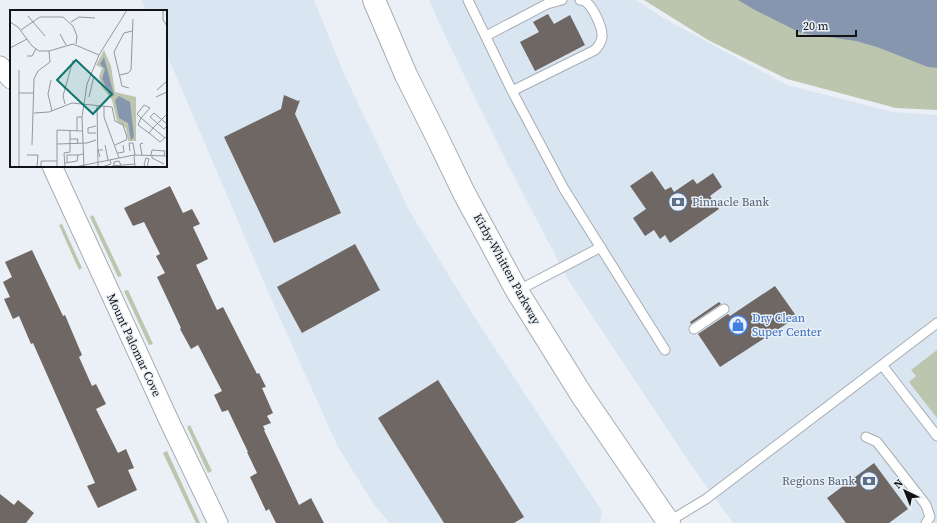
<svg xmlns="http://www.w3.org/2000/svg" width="937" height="523" viewBox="0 0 937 523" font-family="'Source Serif 4',serif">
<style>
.built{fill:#dae5f2}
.green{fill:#bcc5ad}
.water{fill:#8696af}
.building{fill:#6e6763}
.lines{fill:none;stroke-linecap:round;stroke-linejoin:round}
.lane-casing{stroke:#a7adb3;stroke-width:11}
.street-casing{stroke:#a7adb3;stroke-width:21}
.secondary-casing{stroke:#a7adb3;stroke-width:24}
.lane{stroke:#fff;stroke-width:9}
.street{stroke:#fff;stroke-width:19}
.secondary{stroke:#fff;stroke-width:22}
.labels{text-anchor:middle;stroke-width:3;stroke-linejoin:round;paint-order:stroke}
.service-label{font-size:12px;fill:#4e5e75;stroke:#eaf0f6;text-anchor:start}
.street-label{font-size:12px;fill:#111316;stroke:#eaf0f6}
.shop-label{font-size:12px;fill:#366cbe;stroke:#eaf0f6;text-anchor:start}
.inset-road{fill:none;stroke:#93989c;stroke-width:1}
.view{fill:#0f766e;fill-opacity:0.15;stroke:#0f766e;stroke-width:2}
.inset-edge{fill:none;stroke:#111316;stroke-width:2}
</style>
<rect width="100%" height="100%" fill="#eaf0f6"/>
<path class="built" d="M141,0H314L344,74L410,212L475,318L602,511L600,523H390L375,506L338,447L269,294L166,52V11H147Z
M429,0H636L665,19L787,85L893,112L937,115V523H734L725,512L691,465L569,281L508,165L447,40Z"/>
<path class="green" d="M644,0H937V110L896,108L787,79L708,40Z
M93,215L122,276L118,277L90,217Z
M62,224L82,268L79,270L59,225Z
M128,290L153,344L149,345L124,291Z
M937,350V418L909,382L916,376L911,370Z
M190,425L212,471L208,473L187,427Z
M167,451L200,523H196L163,453Z"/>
<path class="water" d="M738,0H937V68L928,67L877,47L856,41L801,33L755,10Z"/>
<path class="building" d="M548,14L554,24L570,15L585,45L535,71L520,42L539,32L533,22Z
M284,95L298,101L300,100L295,114L341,213L274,243L224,137L281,109Z
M652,171L665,190L671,187L674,192L693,179L697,184L713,173L722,187L710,196L719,209L670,243L665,235L660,239L654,230L645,236L633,218L646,209L630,186Z
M170,186L183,213L192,209L200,224L193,227L208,259L196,265L217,310L223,307L257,374L259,373L266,387L262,388L273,413L267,416L271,423L263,426L265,430H264L299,505L311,498L324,523H276L269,509L266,511L250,477L257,473L247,452H248L228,410L222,412L214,395L222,391L198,345L191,349L180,329L181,328L157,277L165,273L156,256L160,254L144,222L133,226L124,208Z
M355,244L380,290L302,333L277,287Z
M32,250L63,316L65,315L82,355L79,357L92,386L96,384L106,404L96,409L118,453L126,449L134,468L128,470L137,490L98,508L87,486L95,483L33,343L31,344L19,316L13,319L4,299L10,297L3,282L12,277L5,262Z
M775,286L797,317L720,367L698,334L728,314L730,316Z
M719,302L721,304L691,324L690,322Z
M438,380L524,517L514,523H444L378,418Z
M874,463L908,509L889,523H846L827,498Z
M0,494L14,505L18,500L34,513L26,523H0Z"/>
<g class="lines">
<defs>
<path id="lane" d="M468,0L512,91L564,189L665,350
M486,36L547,4L562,0
M512,91L595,50C599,46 601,43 602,37C603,28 593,7 586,2C585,1 581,0 580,0
M517,291L601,247
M694,329L724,309
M882,365L937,436
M866,437L877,442L926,505L930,517L926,523
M668,522L706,499L937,323"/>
<path id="street" d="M0,66L11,79
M52,166L171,425L218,523"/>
<path id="secondary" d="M374,0L406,75L436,135L464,193L517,291L581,394L669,523"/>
</defs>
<use href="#lane" class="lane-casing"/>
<use href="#street" class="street-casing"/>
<use href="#secondary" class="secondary-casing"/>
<use href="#lane" class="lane"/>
<use href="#street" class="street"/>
<use href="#secondary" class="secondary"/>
</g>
<defs>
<symbol id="bank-ring" viewBox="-11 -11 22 22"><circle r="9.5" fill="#eaf0f6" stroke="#5c6f8a" stroke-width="1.5"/><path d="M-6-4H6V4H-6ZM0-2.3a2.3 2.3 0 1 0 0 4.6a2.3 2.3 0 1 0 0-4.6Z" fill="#5c6f8a"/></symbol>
<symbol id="shop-ring" viewBox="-11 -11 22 22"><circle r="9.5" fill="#eaf0f6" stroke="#3f7fe0" stroke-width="1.5"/><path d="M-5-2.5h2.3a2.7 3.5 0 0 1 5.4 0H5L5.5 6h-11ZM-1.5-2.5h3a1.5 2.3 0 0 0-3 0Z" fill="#3f7fe0"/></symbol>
</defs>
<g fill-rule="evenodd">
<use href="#bank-ring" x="667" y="191" width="22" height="22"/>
<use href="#shop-ring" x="727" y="314" width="22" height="22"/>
<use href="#bank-ring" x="858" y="470" width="22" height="22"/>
</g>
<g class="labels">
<g class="service-label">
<text x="692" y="206">Pinnacle Bank</text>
<text x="855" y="485" text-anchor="end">Regions Bank</text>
</g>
<g class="street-label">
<text transform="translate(507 269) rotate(61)" y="4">Kirby-Whitten Parkway</text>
<text transform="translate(134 345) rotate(65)" y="4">Mount Palomar Cove</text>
</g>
<g class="shop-label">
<text x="752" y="322">Dry Clean<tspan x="752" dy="14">Super Center</tspan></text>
</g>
</g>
<g transform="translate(10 10)">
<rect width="157" height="157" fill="#eaf0f6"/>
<path d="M94,40L101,56L105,82L126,87V131H118L116,118L107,111L102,90L92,77L89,67L92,58L86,55Z" fill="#bcc5ad"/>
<path d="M94,47L104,85L101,87L92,69L95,59L90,54ZM109,86L120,92L124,127L121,130L118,113L109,108L105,90Z" fill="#8696af"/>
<path class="inset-road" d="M153,0V10L157,16M18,6L35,26M0,12L8,17L22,36L29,41H39L63,34L89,45M61,12L69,7L85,8M11,20L30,7H53L63,16L67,26L66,34M50,24L56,35M0,38L17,29M17,46H22L26,39M110,65L118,63L121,60L123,9M41,70L38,84L42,101M119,78L112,76L104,42L114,23L122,21M147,80L157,71M9,83H24M79,87L84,66M146,87L157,82M55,94L53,86L63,50M87,96L88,157M94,96V107L109,148M24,103L39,102L62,93L102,97L105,111L113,115L117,127L116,130L105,135M157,114L144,103L140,107L154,119L157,116M143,118L131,108L140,98L134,95L127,104L131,108L128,115L139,123L143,118M67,121V107H72M86,123H78V118L86,116M139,123L150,132L157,126M155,128L143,118L156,105M60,129H68L67,134M47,134L77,133L86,130M22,135L24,69L28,61L40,52L39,41M95,135L98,150M120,141L119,133H123L125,145M108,143L114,142L113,135M17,145H28L27,157M124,145L125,157M132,145L130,134L133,133M141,145L142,140L155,141L154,146M142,145V148L154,154M90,147L88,140H93M57,152V145H68M55,153L67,151L68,145L73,144M102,156L125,154M104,156V152L109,151L111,155M9,157V60M31,157V151H47M47,157V120L72,121M55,157L54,143L60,142V121M65,157L124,145L157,146M74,157L72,107L77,74L89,45L117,0M92,157L101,154L100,150M136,157L134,155L136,148L139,149L137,157"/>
<path class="view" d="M66,50L102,84L83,104L47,70Z"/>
<rect width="157" height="157" class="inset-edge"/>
</g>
<g transform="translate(905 491) rotate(317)" stroke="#eaf0f6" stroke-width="3" paint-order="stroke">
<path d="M0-3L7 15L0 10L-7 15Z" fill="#111316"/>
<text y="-6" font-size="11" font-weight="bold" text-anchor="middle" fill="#111316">N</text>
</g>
<path d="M797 30v6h59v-6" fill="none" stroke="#111316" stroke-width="2"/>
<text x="803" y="30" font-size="12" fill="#111316" stroke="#eaf0f6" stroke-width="3" paint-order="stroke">20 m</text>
</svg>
